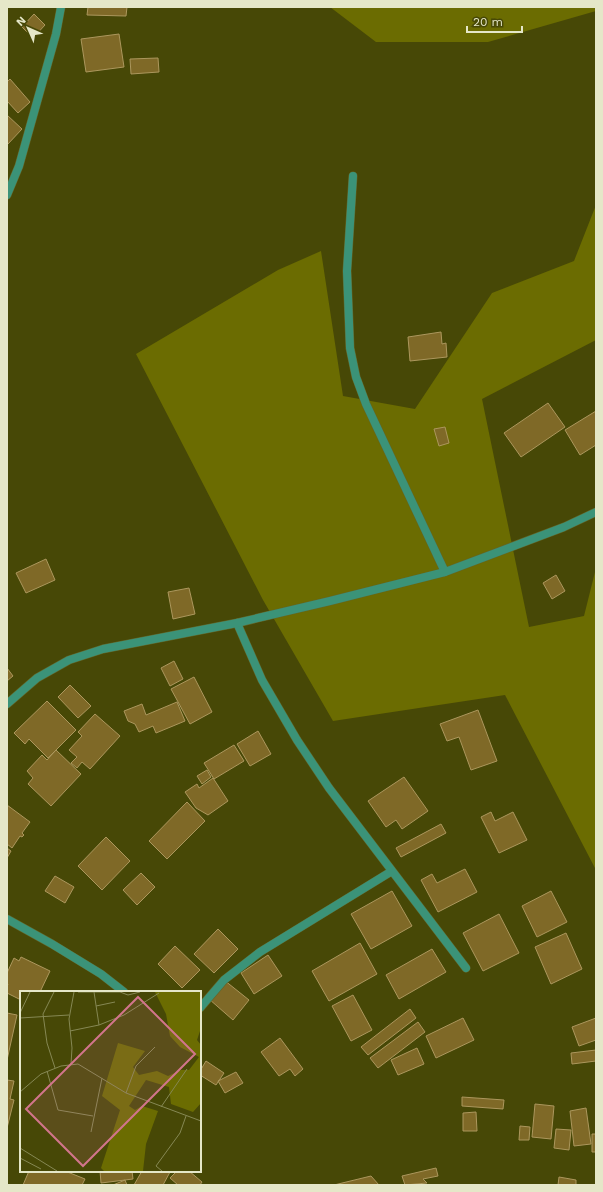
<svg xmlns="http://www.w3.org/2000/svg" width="603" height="1192" viewBox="0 0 603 1192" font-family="'Work Sans',sans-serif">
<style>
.green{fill:#6b6c01}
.building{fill:#7f6927;stroke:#ac975d}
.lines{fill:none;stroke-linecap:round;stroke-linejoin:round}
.minor-casing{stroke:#636529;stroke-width:9}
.tertiary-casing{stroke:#636529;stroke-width:9}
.minor{stroke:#3b9378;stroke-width:8}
.tertiary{stroke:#3b9378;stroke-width:8}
.inset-road{fill:none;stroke:#868854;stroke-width:1}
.view{fill:#d2758c;fill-opacity:0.15;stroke:#d2758c;stroke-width:2}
.inset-edge{fill:none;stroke:#e5e7c8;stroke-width:2}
</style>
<rect width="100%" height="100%" fill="#474806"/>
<path class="green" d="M330,7H596V11L488,42H376Z
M596,205V340L482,399L529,627L584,616L596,568V870L505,695L333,721L263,600L136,354L278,270L321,251L343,396L415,409L492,293L574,261Z"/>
<path class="building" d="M88,7H127L126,16L87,15Z
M34,14L45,25L33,38L22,27Z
M119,34L124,67L86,72L81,39Z
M158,58L159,72L131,74L130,59Z
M10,79L30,102L18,113L7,101V82Z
M7,115L22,129L7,145Z
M441,332L442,344L446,343L447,357L410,361L408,337Z
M548,403L565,427L521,457L504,433Z
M596,411V445L580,455L565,430Z
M445,427L449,443L439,446L434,429Z
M46,559L55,580L26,593L16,573Z
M556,575L565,591L552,599L543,583Z
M189,588L195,614L173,619L168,592Z
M174,661L183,679L170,686L161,668Z
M7,668L13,676L7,681Z
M194,677L212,712L190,724L171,689Z
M70,685L91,706L78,718L58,697Z
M47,701L76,730L48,758L29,739L25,744L14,733Z
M177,702L185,721L156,733L153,726L139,732L135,724L128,721L124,711L142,704L146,715Z
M478,710L497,761L471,770L459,737L447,741L440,724Z
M95,714L120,736L90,769L82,762L77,768L71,763L77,757L69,750L82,736L78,732Z
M258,731L271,754L250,766L237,744Z
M234,745L244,761L214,779L204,763Z
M56,750L81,774L51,806L28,784L33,778L27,771L42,755L47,760Z
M207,770L211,777L202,784L197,776Z
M404,777L428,811L402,829L396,820L386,827L368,801Z
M213,778L228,801L208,815L196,808L185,792L197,784L199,788Z
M187,802L205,821L167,859L149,841Z
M7,805L30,822L22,833L24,835L22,837L20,836L12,848L7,844Z
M491,812L495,821L513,812L527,840L499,853L481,817Z
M441,824L446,833L401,857L396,848Z
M106,837L130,861L102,890L78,866Z
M7,848L11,851L7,858Z
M465,869L477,892L438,912L421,880L432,874L437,883Z
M141,873L155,887L137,905L123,890Z
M55,876L74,887L65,903L45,891Z
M392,891L412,926L371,949L351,914Z
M551,891L567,922L537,937L522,906Z
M499,914L519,953L483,971L463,933Z
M218,929L238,949L214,973L194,954Z
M566,933L582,969L551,984L535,947Z
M360,943L377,974L329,1001L312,971Z
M175,946L200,970L182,988L158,964Z
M432,949L446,972L399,999L386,975Z
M268,955L282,976L254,994L241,973Z
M21,957L50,971L40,992H21V1000L7,993V987L8,984L7,983V973L14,958L19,961Z
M224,980L249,1000L233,1020L209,999Z
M353,995L372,1030L351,1041L332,1006Z
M410,1009L416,1018L368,1055L361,1047Z
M7,1013L17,1015L7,1060Z
M463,1018L474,1040L436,1058L426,1036Z
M596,1018V1040L579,1046L572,1027Z
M418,1022L425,1032L378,1068L370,1058Z
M280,1038L303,1069L295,1076L290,1069L279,1076L261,1052Z
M417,1048L424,1064L398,1075L391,1060Z
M596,1050V1061L572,1064L571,1053Z
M206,1061L224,1073L216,1085L200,1075V1071Z
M236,1072L243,1083L225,1093L218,1081Z
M7,1080L14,1081L10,1099L14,1100L7,1128Z
M462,1097L504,1100L503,1109L462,1106Z
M535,1104L554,1106L551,1139L532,1137Z
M586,1108L591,1144L574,1146L570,1111Z
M476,1112L477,1131H463V1113Z
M520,1126L530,1127L529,1140H519Z
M556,1129L571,1130L569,1150L554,1148Z
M592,1134H596V1152H592Z
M436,1168L438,1176L423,1179L427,1183L405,1185L402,1176Z
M29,1171H65L85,1179L82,1185H23Z
M100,1171H132L133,1179L101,1183Z
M142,1171H169L170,1172L163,1185H134Z
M177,1171H189L202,1182L200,1185H178L170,1178Z
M371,1176L379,1185H334Z
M559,1177L576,1180V1185H558Z
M125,1180L127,1185H113Z"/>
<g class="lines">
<defs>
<path id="minor" d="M353,176L347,271L350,348L356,377L366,404L445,572
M7,195L19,166L56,34L61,7
M237,623L262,680L297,740L329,788L466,968
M7,919L52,944L101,974L124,992
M200,1008L224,980L260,952L392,871"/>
<path id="tertiary" d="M7,704L37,678L69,660L103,649L237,623L330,601L445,572L564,527L596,512"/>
</defs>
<use href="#minor" class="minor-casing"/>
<use href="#tertiary" class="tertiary-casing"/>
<use href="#minor" class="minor"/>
<use href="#tertiary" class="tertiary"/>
</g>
<g transform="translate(20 991)">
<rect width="181" height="181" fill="#474806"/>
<path d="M135,1H181V37L177,49L181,54V112L173,121L151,113L149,96L126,89L109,115L115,119L122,115L138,120L126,153L123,180H84L81,177L100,119L82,105L98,52L125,60L113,76L119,84L137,80L148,85L161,79H169L179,66L160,56L150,45L146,23Z" fill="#6b6c01"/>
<path class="inset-road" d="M34,1L23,23L27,52L35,77M58,1H100L108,4L120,1M74,1L79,34M76,15L95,11M0,22L10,1M0,27L49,24M50,40L79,34L104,24L139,2M51,73L52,57L49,28L54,1M27,80L38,119L73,125M0,101L21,83L41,75L58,73L106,102L181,130M106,102L116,75L135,56M141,116L167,78M71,141L82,87M0,157L37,180M0,167L21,178M142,180L136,175L160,142L166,125"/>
<path class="view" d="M118,6L175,63L63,175L6,118Z"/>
<rect width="181" height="181" class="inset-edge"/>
</g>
<rect width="603" height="1192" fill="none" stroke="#e5e7c8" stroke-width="16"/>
<g transform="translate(28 28) rotate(315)" stroke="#474806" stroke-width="3" paint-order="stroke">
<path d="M0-3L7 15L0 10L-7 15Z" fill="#e5e7c8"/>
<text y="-6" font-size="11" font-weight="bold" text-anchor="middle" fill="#e5e7c8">N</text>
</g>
<path d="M467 26v6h55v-6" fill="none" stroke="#e5e7c8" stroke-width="2"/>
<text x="473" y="26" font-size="12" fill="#e5e7c8" stroke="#474806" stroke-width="3" paint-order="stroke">20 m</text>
</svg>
